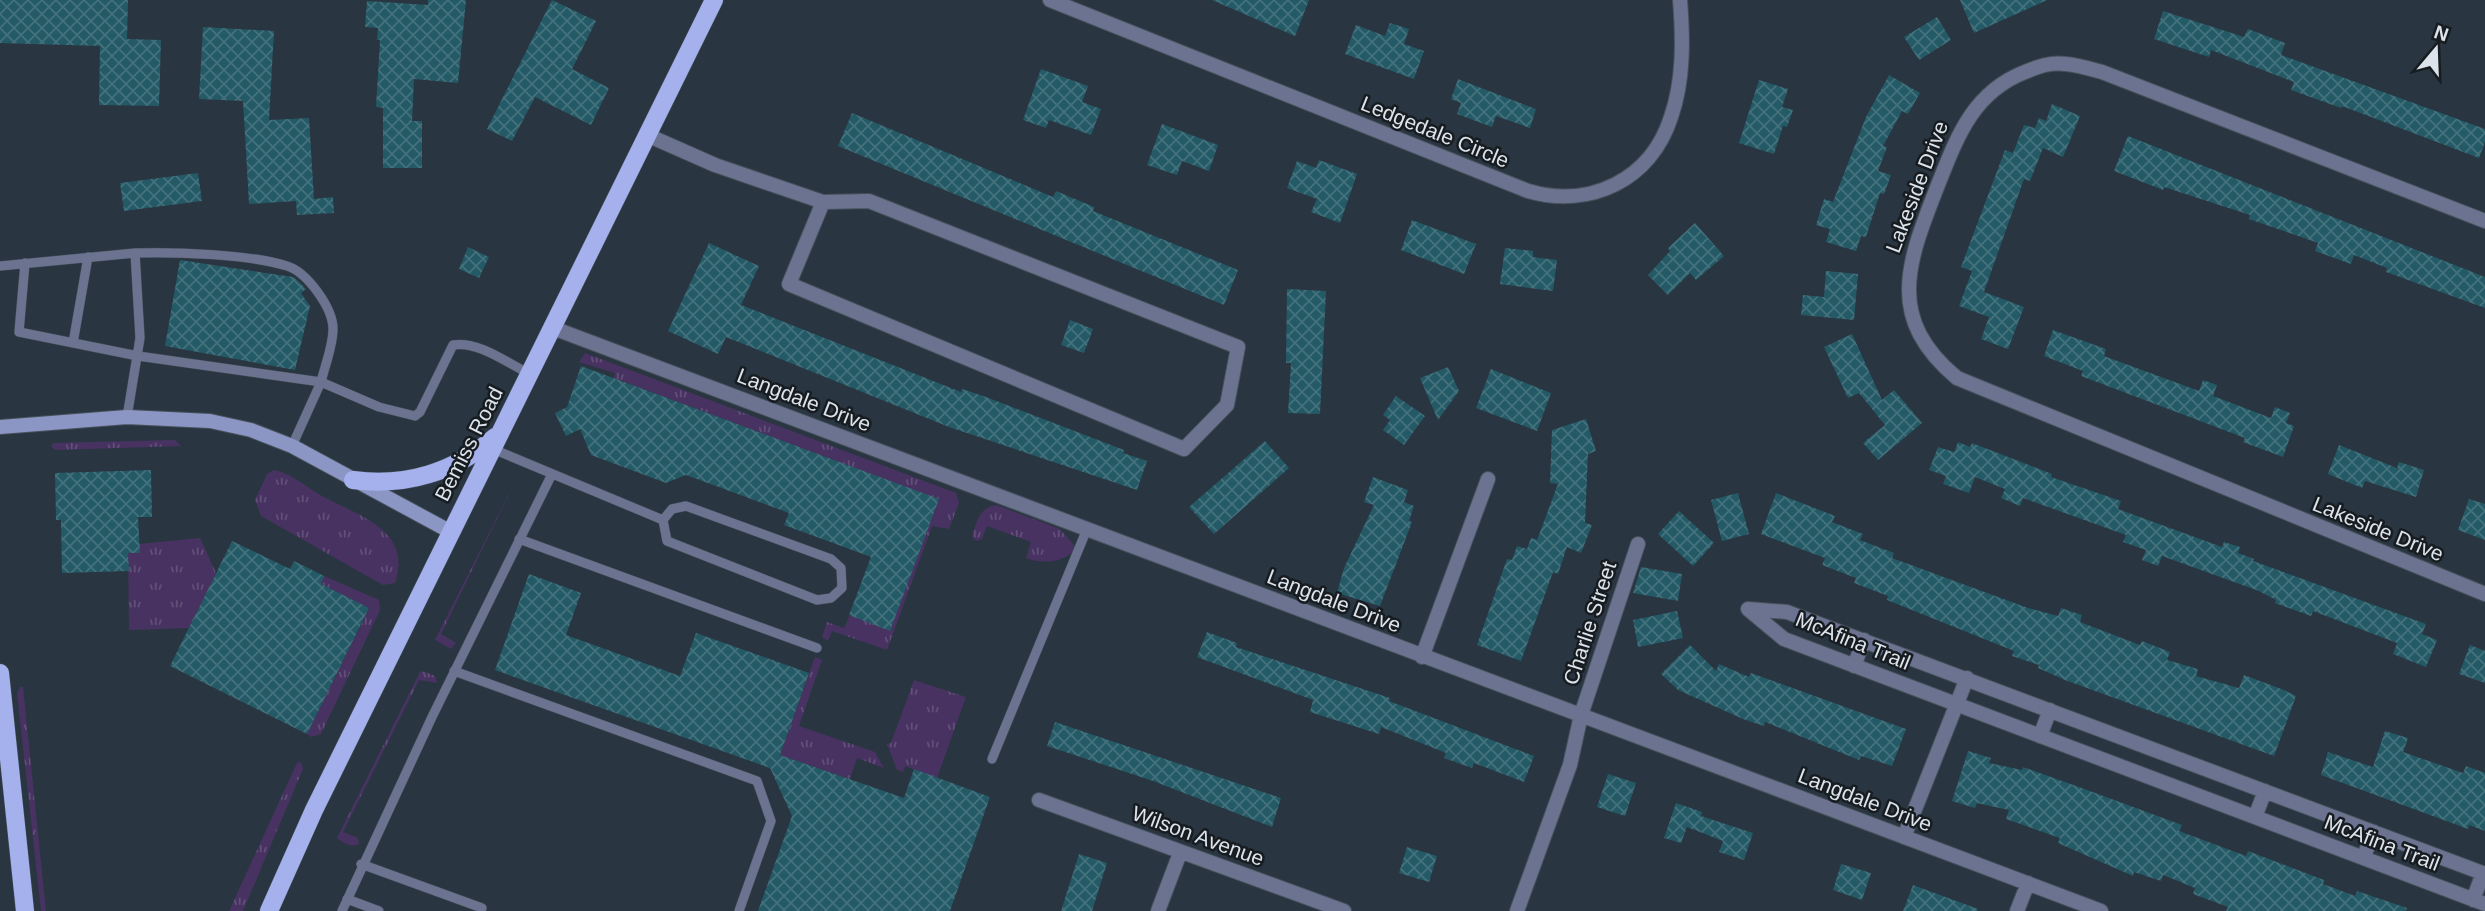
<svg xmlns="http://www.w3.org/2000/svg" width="2485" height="911" viewBox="0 0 2485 911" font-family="Helvetica,sans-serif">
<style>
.grass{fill:url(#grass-tufts)}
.building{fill:url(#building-cross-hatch)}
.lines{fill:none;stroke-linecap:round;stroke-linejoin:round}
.service-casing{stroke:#46515b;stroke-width:10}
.minor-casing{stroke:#46515b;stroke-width:16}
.secondary-casing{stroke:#46515b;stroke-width:16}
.primary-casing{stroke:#46515b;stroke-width:19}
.service{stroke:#6c7390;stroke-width:9}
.minor{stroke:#6c7390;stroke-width:14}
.secondary{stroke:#8c96c4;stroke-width:14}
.primary{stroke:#a4b1ec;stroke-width:18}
.labels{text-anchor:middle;stroke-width:5;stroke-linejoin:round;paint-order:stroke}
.street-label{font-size:21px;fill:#dce3ea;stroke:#171c21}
</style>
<defs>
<pattern id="grass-tufts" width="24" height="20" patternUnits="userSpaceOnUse" patternTransform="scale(1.75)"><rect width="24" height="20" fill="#483262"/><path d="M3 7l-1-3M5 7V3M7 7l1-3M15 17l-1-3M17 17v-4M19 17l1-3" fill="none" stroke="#625079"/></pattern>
<pattern id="building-cross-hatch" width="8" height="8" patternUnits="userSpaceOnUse" patternTransform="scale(1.75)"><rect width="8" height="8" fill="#245966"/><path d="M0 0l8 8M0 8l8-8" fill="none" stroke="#43717c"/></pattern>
</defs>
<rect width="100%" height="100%" fill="#293540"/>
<path class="grass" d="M585,353L956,493L959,503L949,529L932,526L887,650L832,631L828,641L822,637L827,622L844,628L850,615L938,499L614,378L615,373L579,362Z
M175,440L181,446L55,450L51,446L53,443Z
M274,470C292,473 307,488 322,496C358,516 413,529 395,583L383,585L261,516L255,500L267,474Z
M518,476L441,634L456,643L451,649L435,640Z
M996,505L1060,529L1074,545V551C1061,563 1042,564 1026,558L1031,542L987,526L982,539L976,541L972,536C977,521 979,508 996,505Z
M200,538L216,573L189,628L129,630L128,553H139V544Z
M324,576L379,600L380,610L321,734L311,737L307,734L369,609L321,584Z
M815,657L822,660L799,726L875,752L884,768L857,758L850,779L789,758H779Z
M423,671L435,676L437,683L419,680L343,832L358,838L359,844C352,848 343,843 337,838L420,672Z
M914,680L966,697L937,778L905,766L903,772L897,770L887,744L891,743Z
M20,687H23L46,911H41L17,693Z
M301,762L303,769L243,911H229L297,763Z"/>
<path class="building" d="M0,0H128L127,39L161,40L159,106L99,105L100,46L0,43Z
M428,0H466L458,83L414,79L412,121H422V168H383V108L376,107L380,40H377L378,28L365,27L367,1L428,5Z
M552,0L596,21L572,69L609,88L591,125L535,97L512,141L487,129Z
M1212,0H1309L1295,36Z
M1960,0H2047L1974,33Z
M2163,11L2244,37L2248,29L2285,43L2281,55L2485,129V142L2479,158L2342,106L2341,108L2291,90L2294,82L2211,50L2209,57L2154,39Z
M1937,17L1951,40L1919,60L1904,37Z
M1390,23L1409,29L1404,44L1424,51L1414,79L1345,54L1356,25L1385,36Z
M203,27L274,31L269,120L309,118L314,199L333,197L334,213L297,215L296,201L249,204L243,101L199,99Z
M1041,69L1088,86L1082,102L1101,109L1091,135L1049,120L1046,128L1023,120Z
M1889,75L1920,93L1908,114L1902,111L1883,146L1887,147L1878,171L1891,175L1884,194L1880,193L1866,237L1861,236L1856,251L1826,242L1830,229L1816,225L1824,199L1833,202L1866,117Z
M1458,79L1536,109L1530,128L1496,116L1492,127L1457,114L1461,103L1451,99Z
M1759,80L1788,89L1782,107L1793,110L1787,127L1783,126L1774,154L1739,143Z
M2052,104L2080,116L2063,157L2043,148L2030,181L2024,179L1984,292L2024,307L2008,349L1981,339L1989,317L1959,306L1972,271L1961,267L2005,150L2013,153L2024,125L2035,128L2039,118L2046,121Z
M852,113L1053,197L1056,191L1094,207L1093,211L1238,270L1224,305L838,146Z
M1162,124L1218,145L1209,171L1182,161L1177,175L1147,165Z
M2128,136L2485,277V308L2386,272L2387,268L2354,255L2351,264L2315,251L2318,243L2249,219L2250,215L2164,187L2163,190L2114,171Z
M1319,160L1357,174L1340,223L1311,212L1317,199L1287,188L1297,161L1316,168Z
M198,173L202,201L124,211L120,183Z
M1412,220L1476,244L1464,274L1401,250Z
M1695,223L1724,256L1696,280L1690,273L1668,295L1648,275L1670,251L1668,248Z
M709,243L759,266L741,305L961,392L962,389L986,397L1124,450L1123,453L1147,461L1137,490L949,427L726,337L718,354L668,331Z
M468,247L489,257L479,278L459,269Z
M1505,248L1533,251V257L1557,260L1553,291L1500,284Z
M180,260L293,277L298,281L306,289L301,293L310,306L295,370L165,346Z
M1826,271L1858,274L1854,320L1801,315L1803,295L1824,297Z
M1287,289L1326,291L1320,414L1288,413L1291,363H1286Z
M1070,320L1093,329L1084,353L1061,345Z
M2053,330L2106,349L2104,356L2199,391L2203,380L2217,385L2213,396L2271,418L2275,407L2290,413L2286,423L2294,426L2283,457L2243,442L2245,438L2081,376L2083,371L2044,356Z
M1852,334L1882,400L1894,390L1922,423L1878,460L1863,443L1885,425L1859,393L1848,398L1824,347Z
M581,366L939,499L890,631L849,615L871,557L784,525L789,513L686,475L666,483L591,455L580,429L566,436L555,413L567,407Z
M1448,367L1459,391L1438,420L1420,378Z
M1491,369L1551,393L1537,431L1476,408Z
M1396,396L1425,416L1404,445L1383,430L1390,420L1383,415Z
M1586,419L1596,451L1588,454L1585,523L1592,525L1581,553L1567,547L1558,574L1553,572L1521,661L1477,645L1507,559L1512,560L1517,546L1527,549L1531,538L1537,540L1558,484L1550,483L1552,430Z
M1265,441L1289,468L1214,534L1189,507Z
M1958,442L1970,447L1972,443L2052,474L2051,477L2121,501L2118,509L2222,547L2224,542L2240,547L2238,553L2254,559L2253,561L2426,624L2422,634L2437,640L2426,667L2393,654L2397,643L2313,611L2311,616L2275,603L2276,600L2259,591L2162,556L2158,566L2142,560L2146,550L2123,542L2126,535L2023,498L2020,506L2001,498L2005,489L1975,477L1969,493L1943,484L1946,476L1929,470L1938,447L1954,452Z
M2339,445L2397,468L2399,462L2424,470L2416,497L2365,481L2362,488L2328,474Z
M151,470L152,517H138L140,553H128L129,571L62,573L61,520H56L55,473Z
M1373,477L1408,490L1404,502L1414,506L1409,521L1412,522L1380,606L1337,593L1344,568L1374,505L1364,502Z
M1738,493L1749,534L1722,541L1711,500Z
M1776,493L1835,516L1832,522L1863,534L1860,540L1894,553L1892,558L2028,608L2058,616L2061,608L2082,615L2080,622L2140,645L2142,641L2170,652L2167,660L2198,669L2196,676L2239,688L2244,675L2284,690L2296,696L2274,756L2065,680L2038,668L2039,665L2012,656L2014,651L1887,600L1888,596L1854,583L1856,578L1822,565L1825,558L1761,534Z
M2469,499L2485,504V540L2458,530Z
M1679,511L1714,543L1693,566L1658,534Z
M232,541L290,569L294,561L324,576L321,584L369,608L307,734L170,666Z
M1641,567L1682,574L1678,601L1633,593Z
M529,574L581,593L566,635L680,676L696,633L809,673L780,755L904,798L914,769L990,797L950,911H758L792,816L770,768L495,670Z
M1677,611L1683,638L1638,647L1633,620Z
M1207,632L1237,643L1236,647L1390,698L1389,701L1534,756L1524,782L1474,763L1472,768L1444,758L1446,753L1381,727L1379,734L1310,712L1313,700L1197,657Z
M1690,645L1716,671L1719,664L1749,677L1751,673L1906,729L1892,766L1861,756L1859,760L1765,722L1764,726L1743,719L1678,690L1661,674Z
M2470,645L2485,651V683L2459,674Z
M1055,722L1281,798L1272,827L1153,781L1047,746Z
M2385,731L2408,738L2403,752L2463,773L2466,766L2485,773V831L2469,825L2468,829L2321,775L2328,752L2373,767Z
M1968,751L1991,758L1989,763L2022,770L2023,767L2079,787L2182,825L2179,831L2246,856L2248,851L2324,880L2323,884L2355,896L2357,891L2407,908L2406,911H2226L2228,907L2193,894L2195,888L2163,875L2161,881L2134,872L2133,876L2058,843L2060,838L2006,819L2009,810L1977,803L1975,808L1952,801Z
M1608,774L1636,783L1625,816L1597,807Z
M1676,803L1702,812L1701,816L1753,833L1744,860L1719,852L1723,841L1687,827L1681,843L1664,838Z
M1407,847L1437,856L1429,882L1399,873Z
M1079,854L1107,863L1092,911H1061Z
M1841,864L1871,873L1862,900L1833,890Z
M1913,885L1978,909L1977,911H1903Z"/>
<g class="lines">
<defs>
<path id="service" d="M25,263L19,332L138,356L321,382C325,365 333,346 333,329C333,308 307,272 287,266C249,254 176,252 135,253
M0,266L135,253L140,338L127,417
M73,343L88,257
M292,446L321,382L379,407L415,416L420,412L453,345C479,341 507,363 530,374
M493,449L663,520
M686,506L831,559L841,568L842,588L831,598L817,600L667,541L663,520L672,509Z
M519,539L817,648
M454,671L757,781L771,821L739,911
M992,759L1087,529
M361,864L482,908L481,911
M347,899L379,911
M342,911L432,717L552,474"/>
<path id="minor" d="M1050,0L1528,191C1590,209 1651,180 1671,117C1684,80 1683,38 1680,0
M647,135L715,165L823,202L869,201L1238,347L1227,405L1184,449L789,284L823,202
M2485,221L2102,72C2091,69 2078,65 2066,64C2051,62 2039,66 2025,72C1971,93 1956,140 1936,190C1907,264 1886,319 1957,378L2485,594
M553,328L2101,911
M1748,609L1784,639L2485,904
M1748,609L1787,612L2485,874
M1422,657L1488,479
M1854,666L1864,640
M2040,736L2050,710
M1039,800L1344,911
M2255,817L2265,791
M1904,837L1967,678
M2363,858L2374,832
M2473,900L2483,873
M1158,911L1180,853
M1517,911L1570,765L1581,715L1638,544
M2017,911L2028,883"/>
<path id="secondary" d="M0,427L127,417L210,421L251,430L292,446L451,532"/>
<path id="primary" d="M353,480C406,487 455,472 495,437
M0,673L25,911
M269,911L314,810L714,0"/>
</defs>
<use href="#service" class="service-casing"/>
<use href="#minor" class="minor-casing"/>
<use href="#secondary" class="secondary-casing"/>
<use href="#primary" class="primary-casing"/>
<use href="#service" class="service"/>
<use href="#minor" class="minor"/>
<use href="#secondary" class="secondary"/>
<use href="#primary" class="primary"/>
</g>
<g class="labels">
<g class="street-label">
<text transform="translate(1435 132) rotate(22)" y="7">Ledgedale Circle</text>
<text transform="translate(1917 187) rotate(-69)" y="7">Lakeside Drive</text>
<text transform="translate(804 400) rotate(21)" y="7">Langdale Drive</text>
<text transform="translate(469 444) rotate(-63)" y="7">Bemiss Road</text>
<text transform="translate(2378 529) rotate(22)" y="7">Lakeside Drive</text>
<text transform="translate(1334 601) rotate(21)" y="7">Langdale Drive</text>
<text transform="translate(1590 623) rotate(-72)" y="7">Charlie Street</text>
<text transform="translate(1853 641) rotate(22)" y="7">McAfina Trail</text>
<text transform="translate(1865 800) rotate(21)" y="7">Langdale Drive</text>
<text transform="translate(1198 836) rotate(20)" y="7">Wilson Avenue</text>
<text transform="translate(2382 843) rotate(21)" y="7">McAfina Trail</text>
</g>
</g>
<g transform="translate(2436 49) rotate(19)" stroke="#171c21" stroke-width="5" paint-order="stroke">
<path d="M0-5L12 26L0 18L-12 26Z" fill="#dce3ea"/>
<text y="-10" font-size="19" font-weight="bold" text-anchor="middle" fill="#dce3ea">N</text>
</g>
</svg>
